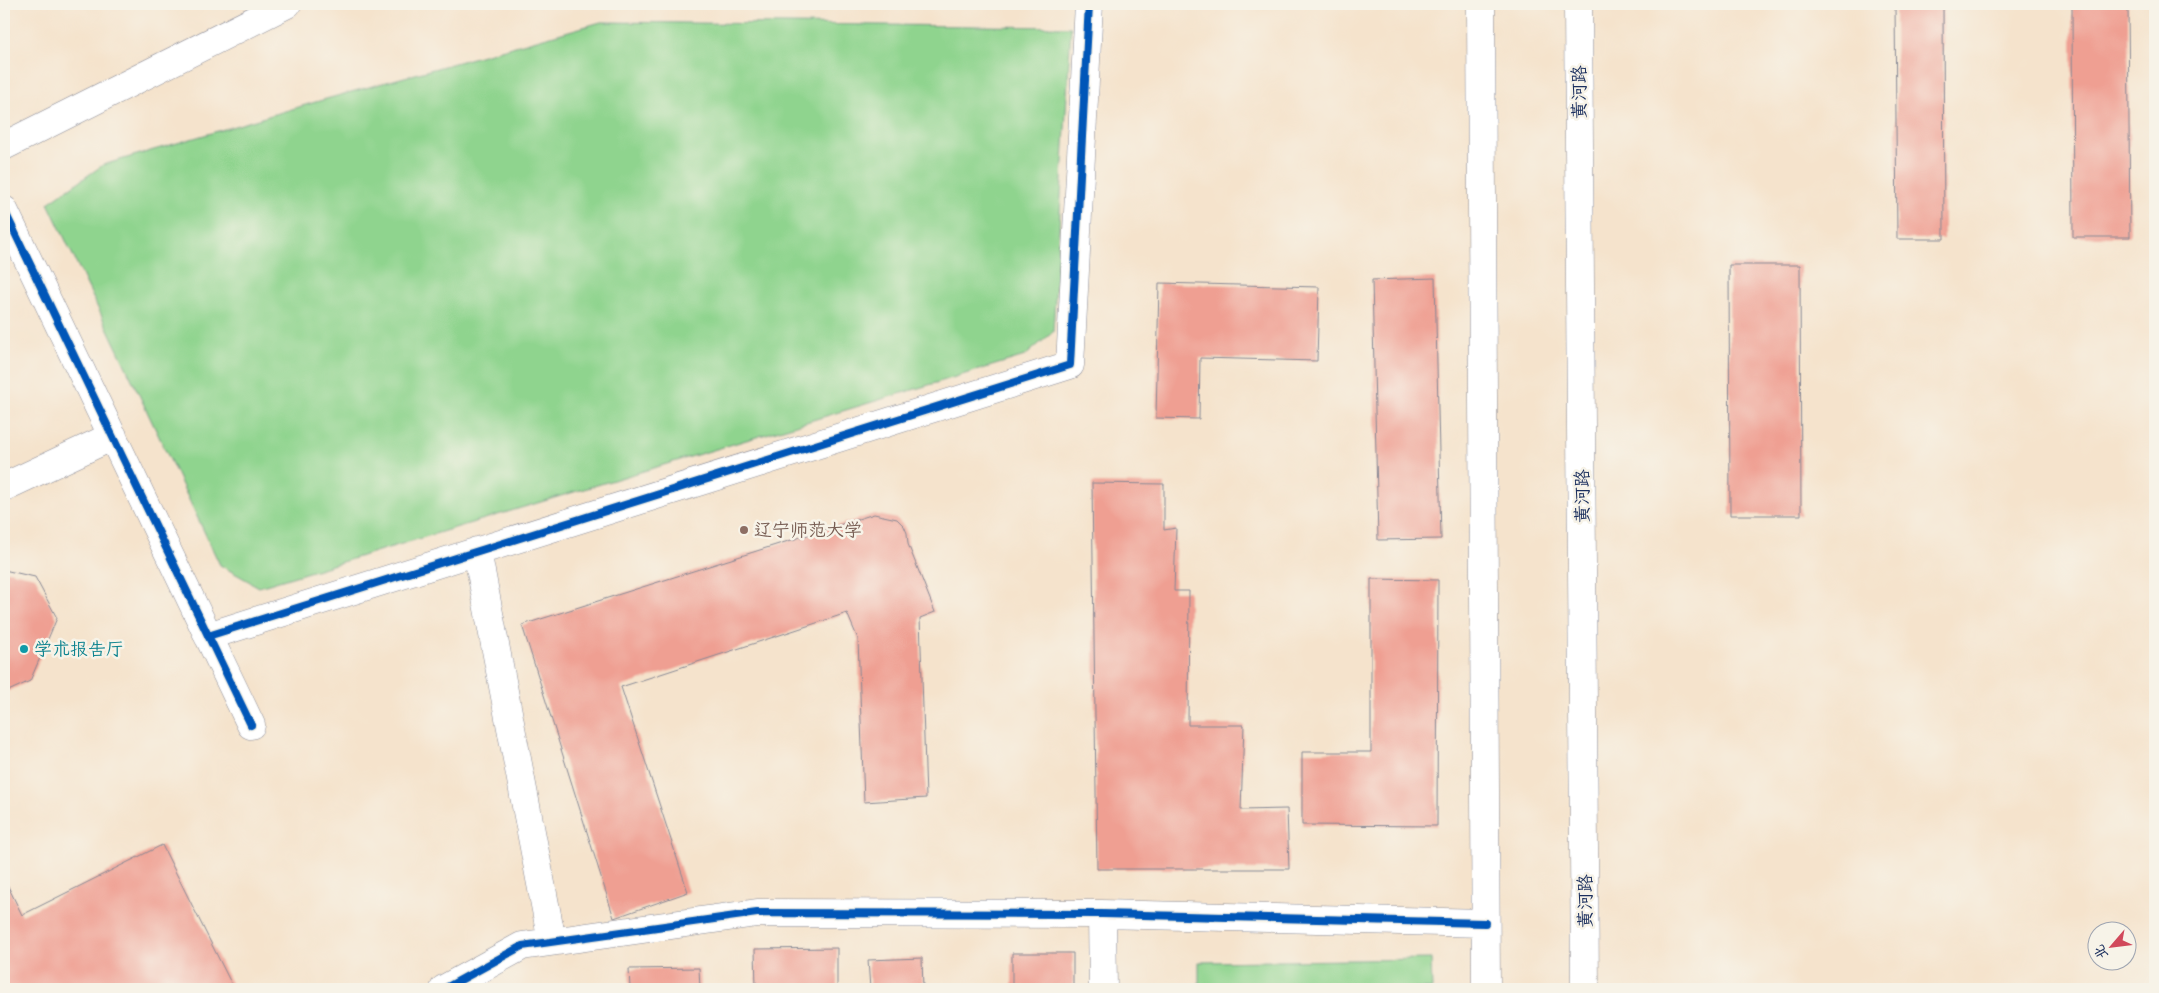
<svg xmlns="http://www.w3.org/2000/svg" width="2159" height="993" viewBox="0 0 2159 993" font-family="Kalam,'LXGW WenKai TC',sans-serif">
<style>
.green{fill:#8fd48e;stroke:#558276}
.building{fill:#ef9f92}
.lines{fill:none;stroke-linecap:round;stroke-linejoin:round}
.minor-casing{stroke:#888995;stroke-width:29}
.primary-casing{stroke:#888995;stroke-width:29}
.minor{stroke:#fff;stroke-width:28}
.primary{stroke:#fff;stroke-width:28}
.cycleway-casing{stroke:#f7f3e8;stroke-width:11}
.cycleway{stroke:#0057b8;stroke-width:8}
.education-dot{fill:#8d6e63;stroke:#f7f3e8;stroke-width:2}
.culture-dot{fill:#0f9aa8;stroke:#f7f3e8;stroke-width:2}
.labels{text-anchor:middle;stroke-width:5;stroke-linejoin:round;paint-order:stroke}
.street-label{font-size:18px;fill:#1b2f5e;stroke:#f7f3e8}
.education-label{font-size:18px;fill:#785e54;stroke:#f7f3e8;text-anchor:start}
.culture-label{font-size:18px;fill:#0d838f;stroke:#f7f3e8;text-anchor:start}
</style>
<rect width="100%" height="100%" fill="#f7f3e8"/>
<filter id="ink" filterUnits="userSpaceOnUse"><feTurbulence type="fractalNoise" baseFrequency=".02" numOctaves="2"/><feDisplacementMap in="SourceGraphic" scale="10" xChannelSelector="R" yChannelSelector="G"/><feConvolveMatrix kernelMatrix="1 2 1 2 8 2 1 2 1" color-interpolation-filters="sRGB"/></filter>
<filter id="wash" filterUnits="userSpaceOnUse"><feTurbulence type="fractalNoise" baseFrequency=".0096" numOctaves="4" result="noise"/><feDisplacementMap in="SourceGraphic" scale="20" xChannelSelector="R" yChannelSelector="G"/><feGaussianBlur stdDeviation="1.12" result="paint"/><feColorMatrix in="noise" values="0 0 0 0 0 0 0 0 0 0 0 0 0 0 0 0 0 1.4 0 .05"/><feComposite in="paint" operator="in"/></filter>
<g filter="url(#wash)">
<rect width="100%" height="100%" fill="#f5e3cc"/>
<path class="green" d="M601,22L1071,27L1053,332L1025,356L259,587L220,565L48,203L103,165L319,101Z
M1431,959L1432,989H1199V962Z"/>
<g id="blocks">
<path class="building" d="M1895,4H1943L1944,239H1897Z
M2072,4H2128L2130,237H2073Z
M1729,265H1800L1801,515H1730Z
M1435,278L1441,539L1378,540L1372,280Z
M1159,283L1319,287L1317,361L1200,358L1199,419L1156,418Z
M1092,483L1164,484V530L1176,528L1174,591H1189L1188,725H1244L1241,810L1287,809L1289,869H1097Z
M874,514L897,519L904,526L907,533L908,544L935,612L920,618L926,798L864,802L858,639L847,613L621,687L688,892L614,918L522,625Z
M4,570L35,577L57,618L30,681L4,693Z
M1371,579L1438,580L1437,826L1302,825V752H1371Z
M162,845L234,989H4V878L22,915Z
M837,948V989H756L755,949Z
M1012,953H1073V989H1012Z
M922,958L923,989H870L868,960Z
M699,968L700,989H630L629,969Z"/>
</g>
</g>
<g filter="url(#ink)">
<use href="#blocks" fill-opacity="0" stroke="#888995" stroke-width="1"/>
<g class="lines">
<defs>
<path id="minor" d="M4,146L287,4
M4,210L251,725
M4,487L113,436
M477,551L552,941
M208,636L1070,365L1089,4
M1102,914L1103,989
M444,989L522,946L757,913L1102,914L1485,923"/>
<path id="primary" d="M1481,4L1486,989
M1578,4L1585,989"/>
</defs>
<use href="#minor" class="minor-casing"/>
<use href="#primary" class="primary-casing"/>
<use href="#minor" class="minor"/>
<use href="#primary" class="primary"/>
<defs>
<path id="cycleway" d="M4,210L251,725
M208,636L1070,365L1089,4
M444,989L522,946L757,913L1102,914L1485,923"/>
</defs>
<use href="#cycleway" class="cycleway-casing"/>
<use href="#cycleway" class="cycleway"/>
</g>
</g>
<circle class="education-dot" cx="744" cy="530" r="5"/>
<circle class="culture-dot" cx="24" cy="649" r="5"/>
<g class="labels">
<g class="street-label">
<text transform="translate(1579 92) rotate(-90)" y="6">黄河路</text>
<text transform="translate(1582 496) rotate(-90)" y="6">黄河路</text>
<text transform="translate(1585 901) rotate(-90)" y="6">黄河路</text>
</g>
<g class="education-label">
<text x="754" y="536">辽宁师范大学</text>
</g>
<g class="culture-label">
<text x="34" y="655">学术报告厅</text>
</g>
</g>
<rect width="2159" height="993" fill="none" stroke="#f7f3e8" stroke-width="20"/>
<g transform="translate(2112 946) rotate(242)"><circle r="24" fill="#f7f3e8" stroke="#9fa5b1"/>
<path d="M0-4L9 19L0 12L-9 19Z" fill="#d1495b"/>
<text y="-8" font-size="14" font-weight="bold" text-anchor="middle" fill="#1b2f5e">北</text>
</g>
</svg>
